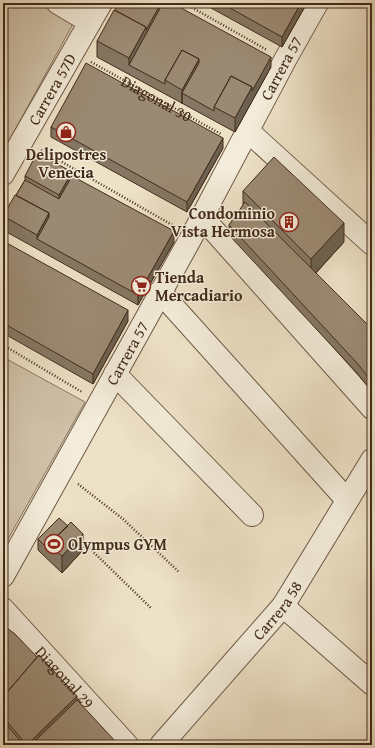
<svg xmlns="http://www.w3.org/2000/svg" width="375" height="748" viewBox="0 0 375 748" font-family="'Gentium Book Plus',serif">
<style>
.green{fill:#d0c2a9;stroke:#8a7662}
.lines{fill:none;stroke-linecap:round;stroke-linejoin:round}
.minor-casing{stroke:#6e5845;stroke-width:24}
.path{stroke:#432b1a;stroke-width:2.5;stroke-dasharray:1 2;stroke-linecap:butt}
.minor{stroke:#f3ecda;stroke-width:22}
.wall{fill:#857763;stroke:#432b1a}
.shaded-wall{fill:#6c6150;stroke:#432b1a}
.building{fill:#9b8a73;stroke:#432b1a}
.labels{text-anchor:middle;stroke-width:3;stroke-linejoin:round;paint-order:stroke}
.street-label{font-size:16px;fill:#432b1a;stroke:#f3ecda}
.poi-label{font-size:16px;font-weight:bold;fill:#432b1a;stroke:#f3ecda;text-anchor:start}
</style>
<rect width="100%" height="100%" fill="#ede1c6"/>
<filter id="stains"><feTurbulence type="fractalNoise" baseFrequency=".005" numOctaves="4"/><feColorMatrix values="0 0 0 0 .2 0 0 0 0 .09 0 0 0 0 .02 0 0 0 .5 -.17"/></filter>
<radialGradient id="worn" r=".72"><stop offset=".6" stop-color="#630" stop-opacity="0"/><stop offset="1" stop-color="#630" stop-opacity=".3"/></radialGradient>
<path class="green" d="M3,3H39L74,22L3,152Z
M3,357L85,402L3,548Z"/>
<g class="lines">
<defs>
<g id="minor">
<path d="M58,3L90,22"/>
<path d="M248,131L372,244"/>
<path id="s2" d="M3,174L101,3"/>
<path d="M202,217L372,408"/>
<path d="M160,292L347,500"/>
<path d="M115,374L252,515"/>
<path id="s3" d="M3,576L192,236L285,60L317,3"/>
<path d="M283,606L372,684"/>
<path id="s4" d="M3,609L127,745"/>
<path id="s5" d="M161,745L283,606L372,460"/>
</g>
</defs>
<use href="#minor" class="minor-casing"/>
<g class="path">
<path d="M184,3L267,50"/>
<path id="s1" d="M91,62L221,134"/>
<path d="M41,150L174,226"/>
<path d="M3,345L82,392"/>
<path d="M78,484L123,519L179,572"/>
<path d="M81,540L151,608"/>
</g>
<use href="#minor" class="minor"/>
</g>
<path class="wall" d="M202,3H307L282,47Z
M97,41L271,67L235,132L97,57Z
M51,127L223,148L187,212L51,137Z
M25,176H72L174,242L138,305L3,230V216L16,195L25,180Z
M243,191L344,242L316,273L372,329V392L357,373L229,235V225L243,206Z
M3,241L128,321L93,384L3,333Z
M38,539L83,550L62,573L38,550Z
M3,625L77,700L116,745H3Z"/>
<path class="shaded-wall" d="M161,3H165L129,65V58L146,27Z
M301,3H307L282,47V37Z
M271,57V67L235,132V118L252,87Z
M199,59V73L182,93V104V90Z
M223,138V148L187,212V202Z
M72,172V186L59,209V195Z
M49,213V227L37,239V235Z
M344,223V242L311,278V259Z
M174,231V242L138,305V295Z
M128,310V321L93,384V374Z
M83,534V550L62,573V556Z
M77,696V710L41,745H27Z"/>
<path class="building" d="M119,3H161L146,30V27L115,10Z
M163,3H172L271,57L252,91V87L231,76L214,107V111L182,93L199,63V59L182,50L165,80V84L129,65Z
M221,3H301L282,37Z
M114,10L146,27L129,58L97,41Z
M182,50L199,59L182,90L165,80Z
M86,63L223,138L187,202L51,127Z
M231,76L252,87L235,118L214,107Z
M37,153L72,172L59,195L25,176Z
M274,157L344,223L311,259L243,191Z
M72,176L174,231L138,295L37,239L49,217V213L16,195L25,180L59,199Z
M15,195L49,213L37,235L3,216Z
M245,202L372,329V382L357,363L229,225Z
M3,241L128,310L93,374L3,323Z
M59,518L68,526L49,544V550L38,539Z
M71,522L83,534L62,556L49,544Z
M3,625L15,634L37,657L3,697Z
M39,655L77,696L27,745L3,717V697Z
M77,700L116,742L113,745H31Z
M3,721L24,745H3Z"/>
<defs>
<symbol id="shop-ring" viewBox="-11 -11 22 22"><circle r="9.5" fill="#f3ecda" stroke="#8f2418" stroke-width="1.5"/><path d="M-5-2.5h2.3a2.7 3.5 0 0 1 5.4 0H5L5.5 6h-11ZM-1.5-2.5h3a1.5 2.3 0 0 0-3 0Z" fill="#8f2418"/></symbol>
<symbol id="building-ring" viewBox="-11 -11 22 22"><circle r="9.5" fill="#f3ecda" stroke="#8f2418" stroke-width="1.5"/><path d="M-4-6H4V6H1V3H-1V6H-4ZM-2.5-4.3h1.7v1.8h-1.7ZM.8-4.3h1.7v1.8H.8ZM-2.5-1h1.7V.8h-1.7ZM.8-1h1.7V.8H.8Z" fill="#8f2418"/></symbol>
<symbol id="supermarket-ring" viewBox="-11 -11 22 22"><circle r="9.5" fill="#f3ecda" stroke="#8f2418" stroke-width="1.5"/><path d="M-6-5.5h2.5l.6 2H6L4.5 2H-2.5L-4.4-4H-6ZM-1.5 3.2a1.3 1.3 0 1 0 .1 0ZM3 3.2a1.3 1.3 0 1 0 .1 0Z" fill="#8f2418"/></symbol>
<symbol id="stadium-ring" viewBox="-11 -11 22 22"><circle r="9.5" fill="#f3ecda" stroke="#8f2418" stroke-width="1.5"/><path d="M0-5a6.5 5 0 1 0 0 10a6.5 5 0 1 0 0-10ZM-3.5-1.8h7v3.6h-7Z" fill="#8f2418"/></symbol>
</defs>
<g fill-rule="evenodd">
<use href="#shop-ring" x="55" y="121" width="22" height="22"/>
<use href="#building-ring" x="278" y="211" width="22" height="22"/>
<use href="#supermarket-ring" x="130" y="275" width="22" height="22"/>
<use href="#stadium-ring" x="43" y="533" width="22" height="22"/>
</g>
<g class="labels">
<g class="street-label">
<text dy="6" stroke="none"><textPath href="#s3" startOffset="579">Carrera 57</textPath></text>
<text dy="6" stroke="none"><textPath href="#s2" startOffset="98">Carrera 57D</textPath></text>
<text dy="6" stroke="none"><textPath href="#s1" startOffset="75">Diagonal 30</textPath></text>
<text dy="6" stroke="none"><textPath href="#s3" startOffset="255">Carrera 57</textPath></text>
<text dy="6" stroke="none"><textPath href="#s5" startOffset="178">Carrera 58</textPath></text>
<text dy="6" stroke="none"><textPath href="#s4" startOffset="92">Diagonal 29</textPath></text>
</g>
<g class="poi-label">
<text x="66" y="160" text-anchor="middle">Delipostres<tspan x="66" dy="18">Venecia</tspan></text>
<text x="275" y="219" text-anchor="end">Condominio<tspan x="275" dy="18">Vista Hermosa</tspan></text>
<text x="155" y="283">Tienda<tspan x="155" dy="18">Mercadiario</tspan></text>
<text x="68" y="550">Olympus GYM</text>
</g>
</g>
<rect width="375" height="748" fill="none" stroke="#ede1c6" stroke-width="16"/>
<rect x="4" y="4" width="367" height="740" fill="none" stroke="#432b1a" stroke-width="2"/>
<rect x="8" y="8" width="359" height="732" fill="none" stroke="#432b1a"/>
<rect width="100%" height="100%" filter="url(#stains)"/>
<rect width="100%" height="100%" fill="url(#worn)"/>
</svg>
